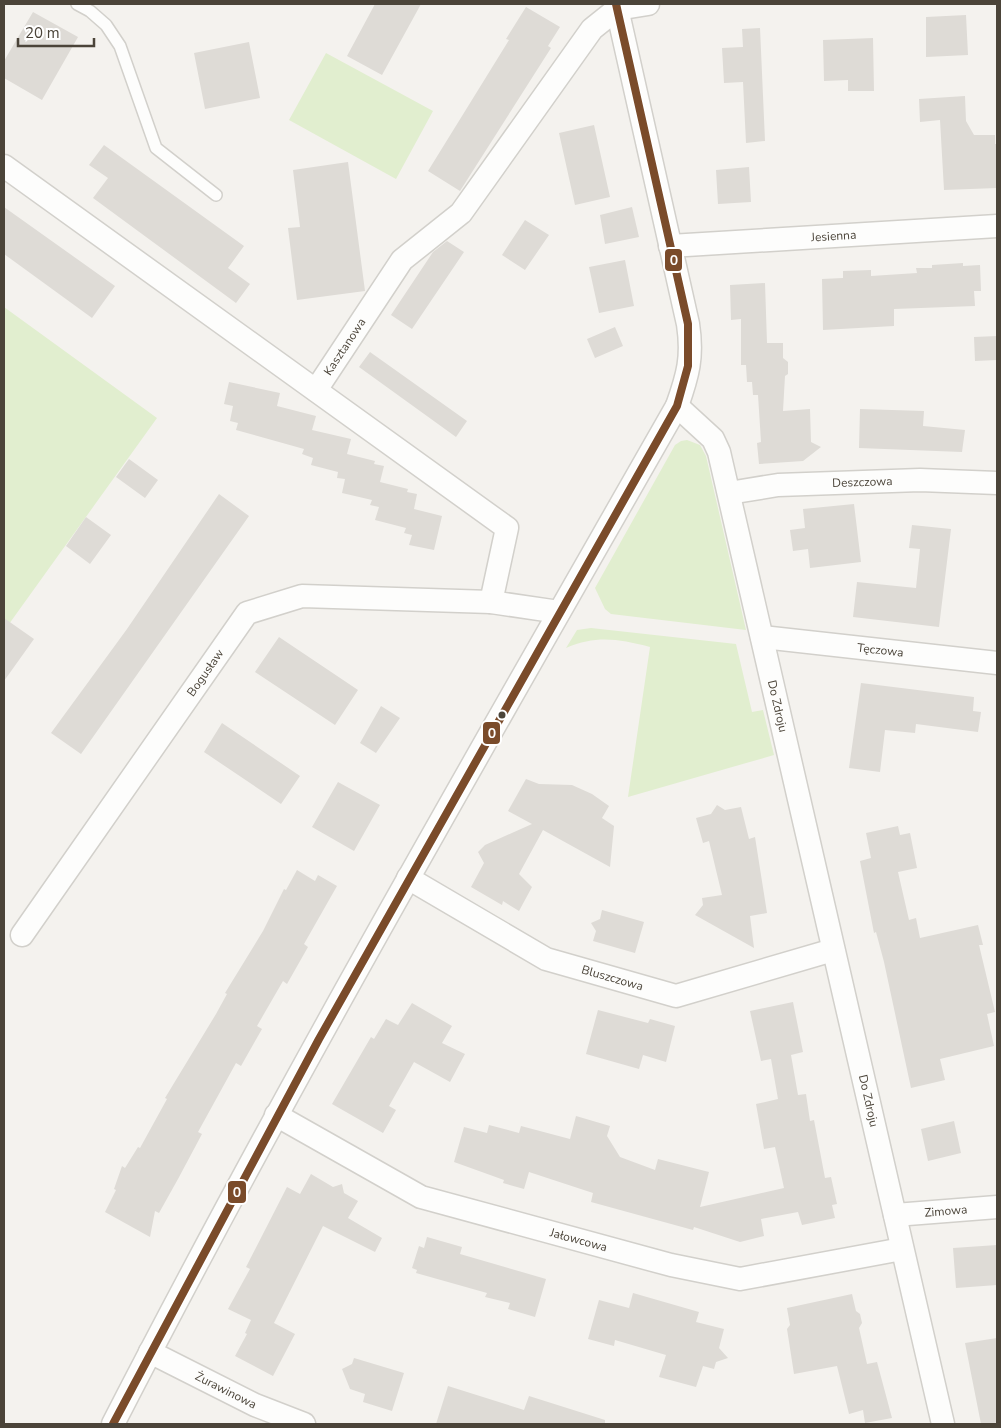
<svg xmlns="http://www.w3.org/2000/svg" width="1001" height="1428" viewBox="0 0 1001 1428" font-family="'Nunito Sans',sans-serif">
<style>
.green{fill:#e1eecf}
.building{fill:#dedbd6}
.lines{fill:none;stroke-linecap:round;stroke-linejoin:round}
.lane-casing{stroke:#d2d0cb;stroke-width:14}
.street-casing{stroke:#d2d0cb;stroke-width:25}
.lane{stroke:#fdfdfc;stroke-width:11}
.street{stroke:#fdfdfc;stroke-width:22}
.bus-1-casing{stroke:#fff;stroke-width:11}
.bus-1{stroke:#7a4b2a;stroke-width:8}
.bus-dot{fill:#4b4439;stroke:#fff;stroke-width:2}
.labels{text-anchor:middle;stroke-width:4.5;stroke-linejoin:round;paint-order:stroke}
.street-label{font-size:12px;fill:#4b4439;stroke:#fff}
.line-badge{stroke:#fff;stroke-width:2}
.badge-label{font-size:14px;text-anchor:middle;font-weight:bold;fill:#fff}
</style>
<rect width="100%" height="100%" fill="#f4f2ee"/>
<path class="green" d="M326,53L433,111L396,179L289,120Z
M4,307L157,418L4,631Z
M687,440L700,445L706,456L746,630L611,614L605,609L595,588L675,445L681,441Z
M591,628L736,644L752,712L763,710L774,755L628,797L650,647C618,639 597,635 566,648L577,630Z"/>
<path class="building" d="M375,4H421L382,75L347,56Z
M526,7L560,27L548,46L551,48L460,191L428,171L509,40L506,39Z
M33,12L78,37L42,100L4,78V61Z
M966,15L968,55L926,57V17Z
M760,28L765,141L746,143L743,82L724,83L722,48L743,47L742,29Z
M873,38L874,91H848V80L824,81L823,40Z
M249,42L260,98L205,109L194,53Z
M965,96L966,121L974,135H995V144H997V188L944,190L940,120L920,122L919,99Z
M594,125L610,197L575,205L559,133Z
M104,145L244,246L228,268L250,284L236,303L93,198L108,178L89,165Z
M348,162L365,291L297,300L288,228L300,227L293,170Z
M749,167L751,202L718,204L716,170Z
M4,207L115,286L92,318L4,254Z
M632,207L639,237L605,244L600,215Z
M525,220L549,235L525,270L502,255Z
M447,241L464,252L412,329L391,315L433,252Z
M625,260L634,306L599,313L589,267Z
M963,263V266L980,265L981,291H974L975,306L894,309V326L823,330L822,279L843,278V271L871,270V276L917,273L916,268H932V265Z
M765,283L767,343H783V358L788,362V374L785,376L783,411L810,409L811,442L821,447L803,461L759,464L757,443L761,442L758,395H753L752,382H747L746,365H741V319L731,320L730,285Z
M615,327L623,346L595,358L587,339Z
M997,336V360L975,361L974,337Z
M370,352L467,421L456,437L359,367Z
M229,382L280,393L277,406L316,416L312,430L351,439L347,454L375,461L374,464L384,466L380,482L408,489L407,492L417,494L414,509L442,516L434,550L409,545L412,535L404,533L406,528L375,520L379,507L370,505L372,500L342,493L345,479L337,478L338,472L311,465L313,458L302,454L304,449L236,430L238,423L230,421L233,406L224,404Z
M860,409L924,411L923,426L965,430L962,452L859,448Z
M129,459L158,480L145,498L116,477Z
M219,494L249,516L81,754L51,733L127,629Z
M854,504L861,562L810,568L808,549L793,551L790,530L805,528L803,509Z
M86,517L111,535L90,564L66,546Z
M912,525L951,529L939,627L853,617L857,582L916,588L920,549L909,548Z
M4,618L34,639L4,681Z
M279,637L358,690L335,725L255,672Z
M861,683L974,697L973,711L981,712L978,732L916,724L915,733L885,730L880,772L849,768Z
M381,706L400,718L376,753L360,743Z
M222,723L300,776L281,804L204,752Z
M526,779L539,784L572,785L592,794L609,806L602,818L614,826L610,867L543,830L519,874L532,887L519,911L503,901L502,905L471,887L484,863L478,852L485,845L532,824L508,811Z
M338,782L380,805L354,851L312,827Z
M717,805L725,810L741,807L749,839L755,837L767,913L750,916L754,948L695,915L703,905L702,898L722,895L709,841L703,843L696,818L711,814Z
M898,826L900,835L910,833L917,868L898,872L909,920L916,918L920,938L978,925L983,945H979L995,1012L987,1014L994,1046L940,1059L945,1080L911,1088L884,962L876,932L874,933L860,861L871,858L866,833Z
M297,870L315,881L318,875L337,886L304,944L308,947L287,984L283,981L257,1026L262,1029L241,1066L236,1063L198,1132L202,1134L178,1179L159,1213L155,1211L150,1237L105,1212L116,1190L114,1189L122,1166L125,1168L138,1147L140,1148L167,1099L165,1098L216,1014L227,994L225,993L263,931L284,889L286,890Z
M602,910L644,922L635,953L593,941L596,931L591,923L600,919Z
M793,1002L803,1052L791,1055L798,1095L806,1094L810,1121L814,1120L825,1178L831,1177L837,1204L832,1205L835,1218L802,1225L798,1212L761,1219L764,1236L740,1242L694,1227L693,1230L591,1202L593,1193L529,1172L524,1189L503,1183L504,1180L454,1162L464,1127L487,1133L489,1125L519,1133L521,1126L570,1139L576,1116L610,1126L607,1136L620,1157L655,1170L658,1159L709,1172L700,1207L784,1188L775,1147L764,1149L756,1104L778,1099L771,1059L761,1061L750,1011Z
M412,1003L452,1026L442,1043L465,1054L450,1082L414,1062L389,1106L396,1110L383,1133L332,1104L371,1037L374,1039L386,1019L398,1025Z
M598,1010L648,1023L650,1019L675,1026L666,1062L643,1055L639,1069L586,1054Z
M954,1121L961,1153L928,1161L921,1129Z
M311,1174L333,1187L342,1184L344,1193L358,1201L348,1218L382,1238L375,1252L323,1226L274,1323L295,1334L273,1376L235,1356L247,1334L245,1333L251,1320L228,1309L250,1269L246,1267L287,1187L300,1194Z
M427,1237L462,1247L460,1254L546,1279L535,1317L508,1309L510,1303L485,1297L487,1293L416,1273L417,1270L412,1268L419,1246L424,1248Z
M997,1245V1285L956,1288L953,1248Z
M633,1293L699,1312L696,1322L724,1329L719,1348L728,1358L716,1362L714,1369L703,1366L696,1387L659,1377L666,1355L615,1340L614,1346L588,1339L599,1300L629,1308Z
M852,1294L856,1311L860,1314L862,1323L859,1328L867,1364L877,1362L892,1418L865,1423L863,1410L849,1414L837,1366L794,1374L787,1329L790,1325L787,1308Z
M997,1338V1424H981L965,1343Z
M354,1358L404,1373L392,1411L363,1402L365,1394L350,1389L342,1369L352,1364Z
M448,1386L524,1410L529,1396L605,1420V1424H436Z"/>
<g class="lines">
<defs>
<path id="lane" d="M77,4L90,11L106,25L120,46L156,148L216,195"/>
<g id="street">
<path d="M4,166L507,528L491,602"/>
<path id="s1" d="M670,246L997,226"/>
<path id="s2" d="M316,390L402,260L461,213L592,29L617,9L648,4"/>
<path id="s3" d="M677,406L713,439L719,452L943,1424"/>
<path id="s4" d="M729,493L778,485L920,480L997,483"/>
<path id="s5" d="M762,637L997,663"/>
<path id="s6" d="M408,878L546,959L676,996L833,950"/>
<path id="s7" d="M22,935L247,613L302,596L491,602L559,612"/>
<path id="s8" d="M276,1115L421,1197L671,1265L740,1279L902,1249"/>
<path id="s9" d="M895,1215L997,1207"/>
<path id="s10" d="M150,1352L255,1405L304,1424"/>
<path d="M113,1424C290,1079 485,743 677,406C688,375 693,357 688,324L616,4"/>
</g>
</defs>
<use href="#lane" class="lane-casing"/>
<use href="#street" class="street-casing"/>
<use href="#lane" class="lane"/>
<use href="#street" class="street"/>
<defs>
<path id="bus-1" d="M113,1424L319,1039L677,406L688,366V324L616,4"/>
</defs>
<use href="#bus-1" class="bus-1-casing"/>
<use href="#bus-1" class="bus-1"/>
</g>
<circle class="bus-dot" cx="502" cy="715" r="4.5"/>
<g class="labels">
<g class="street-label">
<text dy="4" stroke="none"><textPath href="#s1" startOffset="164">Jesienna</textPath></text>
<text dy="4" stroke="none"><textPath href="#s2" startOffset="52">Kasztanowa</textPath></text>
<text dy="4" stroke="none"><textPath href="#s4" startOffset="134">Deszczowa</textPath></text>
<text dy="4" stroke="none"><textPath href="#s5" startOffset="119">Tęczowa</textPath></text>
<text dy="4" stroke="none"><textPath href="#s7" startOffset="320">Bogusław</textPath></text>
<text dy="4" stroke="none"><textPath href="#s3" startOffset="324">Do Zdroju</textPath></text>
<text dy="4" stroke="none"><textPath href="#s6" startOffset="229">Bluszczowa</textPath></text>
<text dy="4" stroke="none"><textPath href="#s3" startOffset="729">Do Zdroju</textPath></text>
<text dy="4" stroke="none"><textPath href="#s9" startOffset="51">Zimowa</textPath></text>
<text dy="4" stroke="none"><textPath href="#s8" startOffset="330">Jałowcowa</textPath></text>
<text dy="4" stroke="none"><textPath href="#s10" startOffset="85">Żurawinowa</textPath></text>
</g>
</g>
<g class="line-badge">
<rect x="664" y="248" width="19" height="24" rx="5" fill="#7a4b2a"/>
<rect x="482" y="721" width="19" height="24" rx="5" fill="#7a4b2a"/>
<rect x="227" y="1180" width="20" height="24" rx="5" fill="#7a4b2a"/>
</g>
<g class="badge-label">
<text x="674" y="265">0</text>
<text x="492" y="738">0</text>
<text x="237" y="1197">0</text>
</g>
<rect width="1001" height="1428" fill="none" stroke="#4b4439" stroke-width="10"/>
<path d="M18 38v8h76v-8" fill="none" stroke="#4b4439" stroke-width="2.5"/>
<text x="25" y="38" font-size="15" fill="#4b4439" stroke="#ffffff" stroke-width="4" paint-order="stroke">20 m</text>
</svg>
